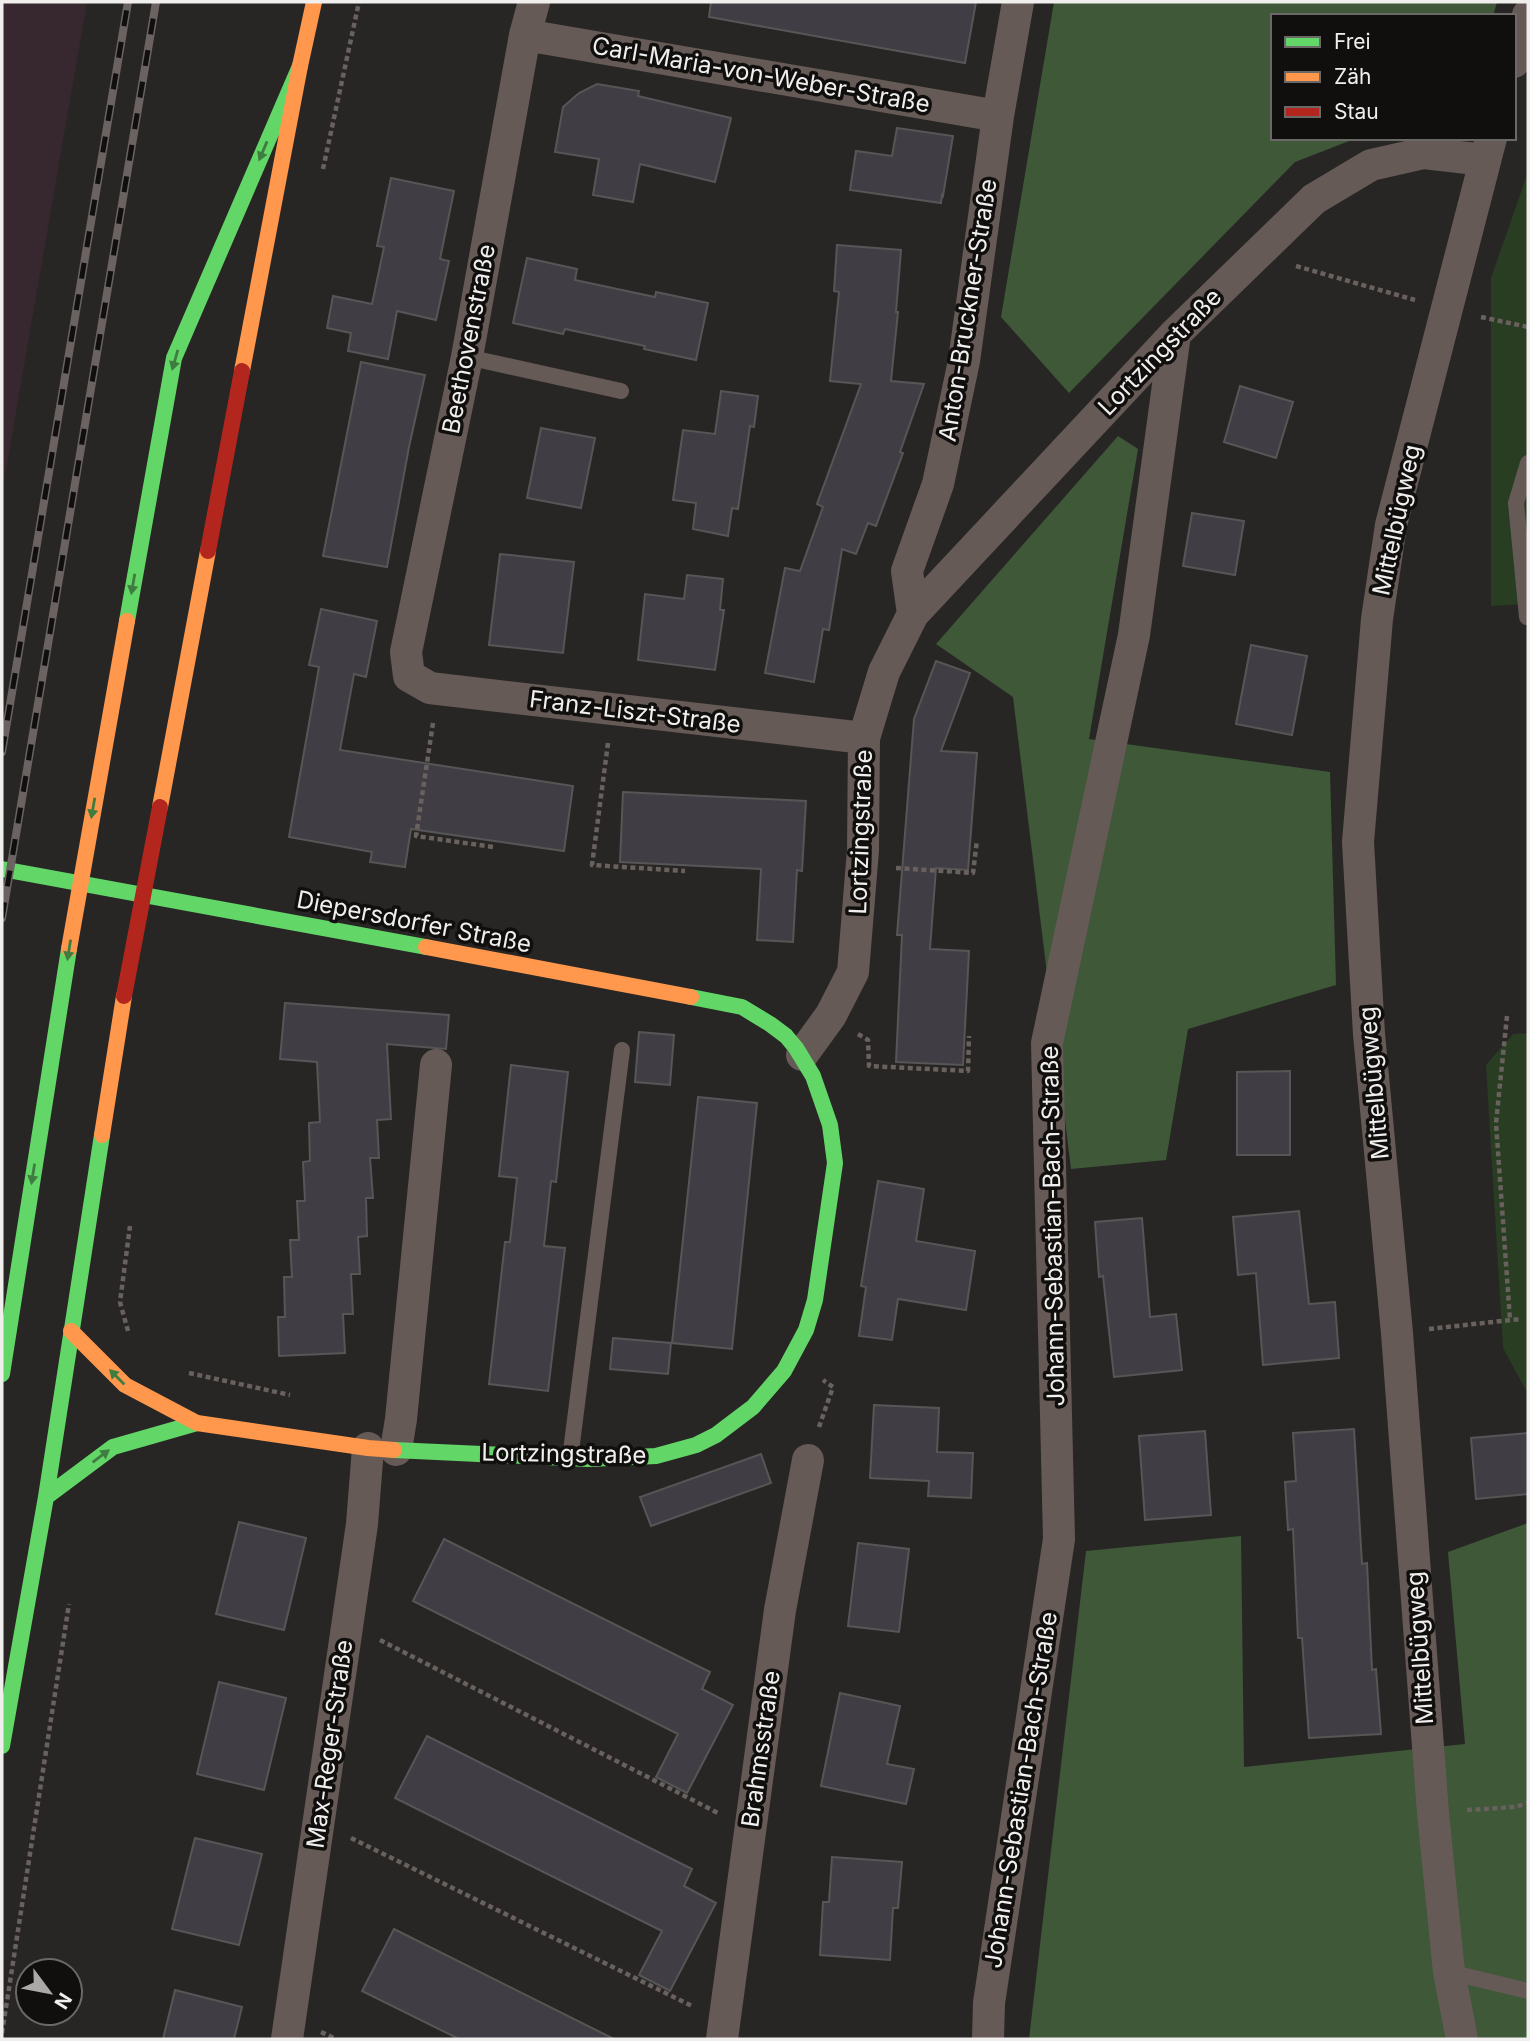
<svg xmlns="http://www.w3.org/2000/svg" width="1530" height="2041" viewBox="0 0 1530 2041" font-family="Inter,sans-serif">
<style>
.industrial{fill:#372830}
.green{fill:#283d22}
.forest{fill:#3e5838}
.building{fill:#413d45;stroke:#575656;stroke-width:2}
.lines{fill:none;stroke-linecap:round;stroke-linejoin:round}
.path{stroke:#69615e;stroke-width:4.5;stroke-dasharray:5 3.5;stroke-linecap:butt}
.lane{stroke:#665a56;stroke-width:16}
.street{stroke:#665a56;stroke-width:32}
.fast{stroke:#63d668;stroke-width:16}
.slow{stroke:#ff974d;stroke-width:16}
.jam{stroke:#b3261e;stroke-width:16}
.rail-casing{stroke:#6a6361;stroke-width:8}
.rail{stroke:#110f0e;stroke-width:5;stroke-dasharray:16;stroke-linecap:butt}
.jam-bridge{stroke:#b3261e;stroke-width:16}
.oneway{fill:#3e7c40}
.labels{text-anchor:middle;stroke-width:7;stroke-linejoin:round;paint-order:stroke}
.street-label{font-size:24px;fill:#f1efee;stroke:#110f0e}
</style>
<rect width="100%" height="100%" fill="#282625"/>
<path class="industrial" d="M2,2H87L2,493Z"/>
<path class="green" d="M1528,172V604L1491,606V278Z
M1528,1033V1394L1503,1348L1486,1065L1513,1034Z"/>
<path class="forest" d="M1054,2H1497L1493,16H1273V138H1357L1295,162L1069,393L1001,317Z
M1118,436L1138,449L1089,739L1330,772L1336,985L1188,1029L1166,1160L1071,1169L1013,697L936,644Z
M1528,1523V2039H1029L1086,1551L1241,1536L1244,1767L1465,1744L1448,1552Z"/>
<path class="building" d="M711,2H976L965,63L709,17Z
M597,84L639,91L638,96L731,118L715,182L640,164L633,202L593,195L599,159L555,152L563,107L579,93Z
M897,128L953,136L943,196L942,195L941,203L850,190L856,151L892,156Z
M391,178L454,191L440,259L449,261L436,320L397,311L388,359L348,351L351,333L327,328L333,296L372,304L384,247L377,246Z
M837,245L901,250L896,312H898L891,381L924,384L900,452L903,453L876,526L868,523L856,554L842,549L829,630L823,629L814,682L765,673L785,568L800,571L823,507L817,504L861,384L830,381L839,292L834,291Z
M527,258L577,269L575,280L655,297L656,292L708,303L696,360L644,349L645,346L565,329L563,334L513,323Z
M361,362L425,375L409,447L387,567L323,556Z
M1240,386L1293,402L1276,458L1224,442Z
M721,391L758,396L754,427L750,426L738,509L732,508L728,536L693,529L696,503L673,500L683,430L715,434Z
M541,428L595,438L581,508L527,498Z
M1192,513L1244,521L1235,575L1183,566Z
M500,554L574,562L563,653L489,645Z
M687,575L723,579L720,610H724L715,670L638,660L645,594L684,599Z
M321,609L377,621L366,677L354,674L340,750L573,786L564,851L411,829L405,867L370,862L372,852L289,837L319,667L309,665Z
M1251,645L1307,656L1292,735L1236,724Z
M936,661L970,673L941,751L977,753L968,870L936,868L930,949L969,951L963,1065L896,1062L902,935H897L914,719Z
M623,792L806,801L802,871L797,870L793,942L757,940L761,869L620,862Z
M285,1003L449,1015L446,1049L387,1044L391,1119L377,1120L379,1158H370L373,1198H366L367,1236L358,1237L360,1274H351L353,1314H343L345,1353L279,1356L278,1317H285L284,1277H292L290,1240H299L297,1201H305L303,1162L310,1161L309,1123L320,1122L317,1062L280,1059Z
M639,1032L674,1035L670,1085L635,1082Z
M511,1065L568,1072L556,1182L551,1181L544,1246L565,1248L548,1391L489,1384L505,1242H510L517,1178L499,1176Z
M1290,1071V1155H1237V1072Z
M698,1097L757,1103L732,1349L672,1343Z
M878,1181L924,1189L916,1241L975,1251L966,1310L898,1299L892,1340L859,1336L866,1287L861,1286Z
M1299,1211L1309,1304L1335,1302L1339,1358L1263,1365L1256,1273L1238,1275L1233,1217Z
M1142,1218L1150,1317L1176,1314L1182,1370L1114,1377L1103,1276L1099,1277L1095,1222Z
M613,1338L671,1343L668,1374L610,1369Z
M874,1405L939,1408L937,1452L973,1453L971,1498L928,1496L929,1481L870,1478Z
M1354,1429L1362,1564L1367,1563L1372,1670L1376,1669L1381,1734L1309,1738L1302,1638H1298L1293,1529L1288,1530L1285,1482L1296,1481L1293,1433Z
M1205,1431L1211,1515L1145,1520L1139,1436Z
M1528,1433V1494L1476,1499L1471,1438Z
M761,1454L771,1483L651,1526L640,1497Z
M239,1522L306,1538L284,1630L216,1614Z
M444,1539L710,1672L702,1689L733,1705L687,1793L656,1777L678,1734L413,1601Z
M858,1543L909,1549L899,1632L848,1626Z
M219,1682L286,1698L264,1790L197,1774Z
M840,1693L900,1706L887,1764L914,1769L906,1804L821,1786Z
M427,1736L692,1869L684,1886L716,1903L670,1991L639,1975L662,1931L395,1798Z
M195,1838L262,1854L239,1945L172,1929Z
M832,1857L902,1862L898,1908H893L890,1960L820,1955L823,1902H829Z
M394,1929L614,2039H459L362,1991Z
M175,1990L242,2007L234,2039H163Z"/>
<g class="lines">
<path class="path" d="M323,169L359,2
M1296,266L1415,300
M1481,317L1528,327
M433,723L416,836L493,847
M608,743L592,865L685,871
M896,868L973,873L977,840
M1507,1016L1496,1123L1510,1320
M858,1034L868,1040L869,1066L968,1071L969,1036
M1429,1329L1520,1319
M128,1331L120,1302L130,1226
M189,1373L290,1395
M819,1427L833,1387L823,1380
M380,1640L718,1813
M1467,1810L1515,1807L1528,1803
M351,1838L692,2006
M321,2032L336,2039
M2,2033L69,1604"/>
<path class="lane" d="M467,357L621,391
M1527,617L1516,503L1528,463
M570,1459L622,1050
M1449,1972L1528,1991"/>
<path class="street" d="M534,2L525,35L467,357L406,652L409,676L430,688L438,689L864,738
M525,35L998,116
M1514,62L1528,15
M913,614L907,571L938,484L964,361L998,116L1018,2
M802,1055L831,1015L853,972L863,850L864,738L884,672L913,614L1175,334L1314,199L1371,165L1424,153L1485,160
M396,1450L401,1419L436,1065
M287,2039L362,1524L368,1448
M722,2039L780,1610L808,1460
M988,2039L989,2003L1059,1539L1047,1043L1134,635L1175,334
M1462,2039L1449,1972L1433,1813L1397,1333L1369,1034L1358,842L1377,619L1391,525L1491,138"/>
<path class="fast" d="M127,621L174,358L300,66
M2,869L426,947
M2,1374L69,949
M394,1450L588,1459L656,1456L696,1445L716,1435L753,1407L784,1371L806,1330L815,1300L835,1163L830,1125L813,1076L796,1048L786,1036L770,1024L742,1007L691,997
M46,1497L113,1447L197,1423
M2,1746L46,1497L102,1135"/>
<path class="slow" d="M242,371L300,66L314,2
M160,807L208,551
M426,947L691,997
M69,949L127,621
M102,1135L124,996
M71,1331L125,1385L197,1423L368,1448L394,1450"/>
<path class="jam" d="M208,551L242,371"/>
<defs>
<path id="rail" d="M2,752L128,2
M2,918L156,2"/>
</defs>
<use href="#rail" class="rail-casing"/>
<use href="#rail" class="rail"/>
<path class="jam-bridge" d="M124,996L160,807"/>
</g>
<defs><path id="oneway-solid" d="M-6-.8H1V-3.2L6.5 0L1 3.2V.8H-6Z" transform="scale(1.75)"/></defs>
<g class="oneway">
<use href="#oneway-solid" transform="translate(263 151) rotate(113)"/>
<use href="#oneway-solid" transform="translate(175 360) rotate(106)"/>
<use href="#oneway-solid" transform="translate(133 584) rotate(100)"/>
<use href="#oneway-solid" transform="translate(93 808) rotate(100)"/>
<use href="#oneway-solid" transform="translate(69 950) rotate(99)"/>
<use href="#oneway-solid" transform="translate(33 1174) rotate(99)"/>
<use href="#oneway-solid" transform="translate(117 1377) rotate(-135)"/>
<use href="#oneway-solid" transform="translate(101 1456) rotate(-37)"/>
</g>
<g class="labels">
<g class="street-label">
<text transform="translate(761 75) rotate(10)" y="8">Carl-Maria-von-Weber-Straße</text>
<text transform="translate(968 310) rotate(-81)" y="8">Anton-Bruckner-Straße</text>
<text transform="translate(469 339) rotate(-79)" y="8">Beethovenstraße</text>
<text transform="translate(1160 352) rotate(-46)" y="8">Lortzingstraße</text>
<text transform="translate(1397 520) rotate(-78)" y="8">Mittelbügweg</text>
<text transform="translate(635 712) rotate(7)" y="8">Franz-Liszt-Straße</text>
<text transform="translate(861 832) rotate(-88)" y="8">Lortzingstraße</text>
<text transform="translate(414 922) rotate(11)" y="8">Diepersdorfer Straße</text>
<text transform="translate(1374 1083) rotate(-95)" y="8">Mittelbügweg</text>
<text transform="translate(1053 1226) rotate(-91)" y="8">Johann-Sebastian-Bach-Straße</text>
<text transform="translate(564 1454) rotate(1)" y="8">Lortzingstraße</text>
<text transform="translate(1420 1648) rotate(-94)" y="8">Mittelbügweg</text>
<text transform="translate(330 1744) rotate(-82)" y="8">Max-Reger-Straße</text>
<text transform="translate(761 1749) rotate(-82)" y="8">Brahmsstraße</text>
<text transform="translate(1021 1790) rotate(-81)" y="8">Johann-Sebastian-Bach-Straße</text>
</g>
</g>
<rect width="1530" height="2041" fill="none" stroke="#f1efee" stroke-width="7"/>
<rect x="1271" y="14" width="245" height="126" fill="#110f0e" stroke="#6b6968" stroke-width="2"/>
<rect x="1285" y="37" width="35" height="10" fill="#63d668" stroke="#6b6968" stroke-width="2"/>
<text x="1334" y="49" font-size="21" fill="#f1efee">Frei</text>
<rect x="1285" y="72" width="35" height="10" fill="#ff974d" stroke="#6b6968" stroke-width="2"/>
<text x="1334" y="84" font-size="21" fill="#f1efee">Zäh</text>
<rect x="1285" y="107" width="35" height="10" fill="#b3261e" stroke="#6b6968" stroke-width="2"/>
<text x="1334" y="119" font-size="21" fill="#f1efee">Stau</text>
<g transform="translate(49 1992) rotate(122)"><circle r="33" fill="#110f0e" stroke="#6b6968" stroke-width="2"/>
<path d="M0-5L12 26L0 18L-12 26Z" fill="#aba9a8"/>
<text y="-10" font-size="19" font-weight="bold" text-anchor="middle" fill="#f1efee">N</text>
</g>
</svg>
